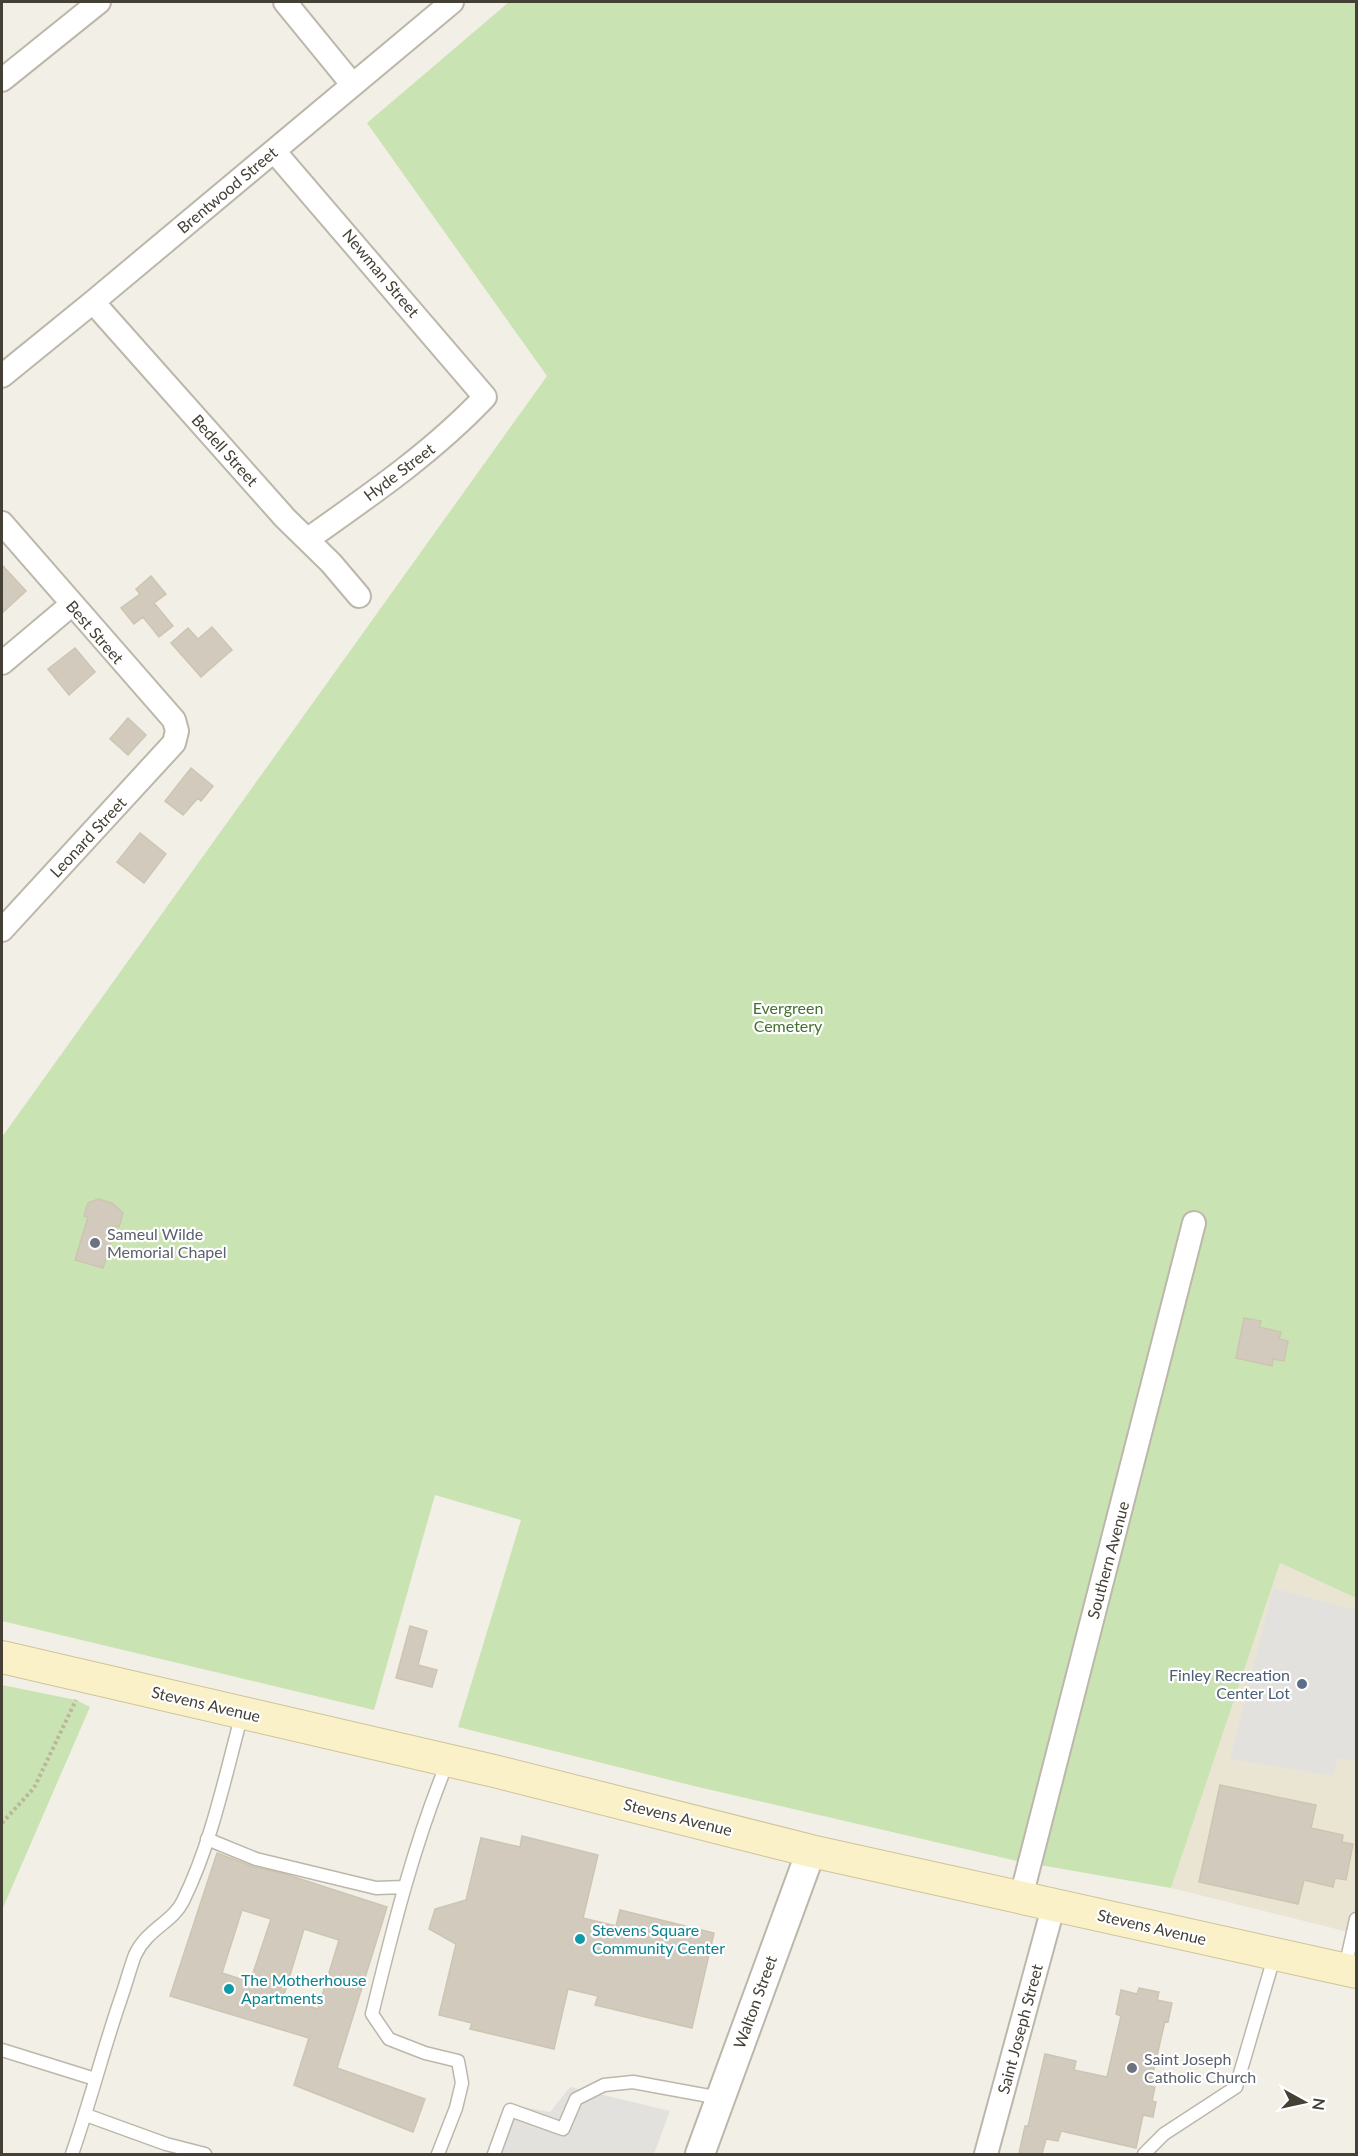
<svg xmlns="http://www.w3.org/2000/svg" width="1358" height="2156" viewBox="0 0 1358 2156" font-family="Lato,sans-serif">
<style>
.education{fill:#eae5d2}
.green{fill:#cae3b2}
.parking{fill:#e3e1de}
.building{fill:#d2cbbd;stroke:#cdc4b1;stroke-width:1.5;fill-rule:evenodd}
.lines{fill:none;stroke-linecap:round;stroke-linejoin:round}
.service-casing{stroke:#bcb7aa;stroke-width:15}
.minor-casing{stroke:#bcb7aa;stroke-width:26}
.tertiary-casing{stroke:#bcb7aa;stroke-width:32}
.secondary-casing{stroke:#cec499;stroke-width:34}
.path{stroke:#bdb49c;stroke-width:4;stroke-dasharray:3 3;stroke-linecap:butt}
.service{stroke:#fff;stroke-width:12}
.minor{stroke:#fff;stroke-width:22}
.tertiary{stroke:#fff;stroke-width:28}
.secondary{stroke:#faf1c8;stroke-width:32}
.worship-dot{fill:#6b7280;stroke:#fff;stroke-width:2}
.service-dot{fill:#5c6f8a;stroke:#fff;stroke-width:2}
.culture-dot{fill:#0f9aa8;stroke:#fff;stroke-width:2}
.labels{text-anchor:middle;stroke-width:4.5;stroke-linejoin:round;paint-order:stroke}
.street-label{font-size:16px;fill:#444036;stroke:#fff}
.park-label{font-size:16px;fill:#43712e;stroke:#fff}
.worship-label{font-size:16px;fill:#5b616d;stroke:#fff;text-anchor:start}
.service-label{font-size:16px;fill:#4e5e75;stroke:#fff;text-anchor:end}
.culture-label{font-size:16px;fill:#0d838f;stroke:#fff;text-anchor:start}
</style>
<rect width="100%" height="100%" fill="#f2efe7"/>
<path class="education" d="M1280,1563L1356,1598V1934L1171,1888Z"/>
<path class="green" d="M509,2H1356V1598L1280,1563L1171,1888L1017,1861L694,1786L458,1727L521,1520L435,1495L374,1710L2,1621V1137L547,376L367,123Z
M2,1685L76,1700L90,1707L2,1910Z"/>
<path class="parking" d="M1273,1588L1356,1610V1762L1338,1758L1333,1776L1230,1759Z
M570,2087L670,2111L654,2154H489L506,2104L550,2112Z"/>
<path class="building" d="M2,565L26,591L2,613Z
M151,576L166,594L154,603L173,626L159,637L143,617L134,624L121,608L140,594L136,589Z
M212,627L232,650L201,677L171,643L188,628L198,639Z
M75,648L95,672L69,695L48,669Z
M128,718L146,735L128,755L110,739Z
M191,768L213,786L201,801L198,798L183,815L165,801Z
M140,833L166,854L144,883L117,862Z
M98,1199L112,1203L123,1213L119,1227L116,1226L103,1268L75,1260L88,1217L84,1216L88,1203Z
M1244,1318L1261,1321L1259,1327L1281,1332L1279,1339L1288,1341L1284,1361L1273,1359L1272,1366L1236,1358Z
M410,1626L427,1631L418,1665L437,1670L432,1687L396,1678Z
M1220,1785L1316,1805L1311,1828L1343,1835L1342,1842L1353,1844L1346,1880L1335,1878L1333,1887L1304,1880L1298,1904L1199,1882Z
M522,1836L598,1855L583,1918L616,1926L620,1910L714,1933L692,2028L595,2005L598,1996L568,1989L554,2049L470,2029L472,2023L439,2015L456,1944L429,1929L435,1909L466,1900L481,1838L520,1847Z
M217,1853L254,1867L285,1874L387,1907L337,2068L425,2099L413,2132L294,2085L309,2038L170,1996ZM242,1910L271,1919L250,1982L222,1973ZM304,1929L339,1940L318,2009L283,1998Z
M1139,1988L1159,1992L1157,2000L1172,2003L1168,2022L1165,2021L1150,2086L1155,2087L1152,2101L1156,2102L1153,2117L1143,2115L1136,2148L1061,2131L1058,2141L1046,2139L1042,2154L1019,2153L1025,2126H1028L1045,2054L1076,2061L1074,2070L1107,2077L1121,2016L1116,2014L1121,1990L1137,1994Z"/>
<g class="lines">
<defs>
<path id="service" d="M207,1839L256,1859L376,1888L404,1887
M1345,1968L1356,1919
M2,2050L95,2079
M86,2115L166,2144L205,2154
M72,2154C90,2103 103,2050 121,1998C126,1984 130,1968 135,1955C147,1929 173,1922 183,1901C212,1842 225,1776 242,1714
M438,2154L456,2108L462,2083L458,2061L425,2053L389,2039L372,2014C393,1928 414,1843 448,1761
M494,2154L510,2110L563,2129L576,2099L604,2085L633,2082L720,2098
M1144,2154L1164,2134L1236,2087L1275,1954"/>
<path id="minor" d="M285,2L352,84
M2,80L99,2
M274,151L485,397C433,452 369,496 308,539
M93,302L285,518L331,563L359,596
M2,376L93,302L452,2
M2,523L174,720L177,731L174,743L2,930
M2,663L71,605
M1021,1897L1194,1223
M986,2154L1054,1904"/>
<path id="tertiary" d="M700,2154L811,1851"/>
<path id="secondary" d="M2,1657L494,1771L811,1851L1356,1972"/>
</defs>
<use href="#service" class="service-casing"/>
<use href="#minor" class="minor-casing"/>
<use href="#tertiary" class="tertiary-casing"/>
<use href="#secondary" class="secondary-casing"/>
<path class="path" d="M2,1823L34,1788L76,1700"/>
<use href="#service" class="service"/>
<use href="#minor" class="minor"/>
<use href="#tertiary" class="tertiary"/>
<use href="#secondary" class="secondary"/>
</g>
<g class="worship-dot">
<circle cx="95" cy="1243" r="6"/>
<circle cx="1132" cy="2068" r="6"/>
</g>
<circle class="service-dot" cx="1302" cy="1684" r="6"/>
<g class="culture-dot">
<circle cx="580" cy="1939" r="6"/>
<circle cx="229" cy="1989" r="6"/>
</g>
<g class="labels">
<g class="street-label">
<text transform="translate(227 190) rotate(-40)" y="6">Brentwood Street</text>
<text transform="translate(381 273) rotate(50)" y="6">Newman Street</text>
<text transform="translate(225 450) rotate(48)" y="6">Bedell Street</text>
<text transform="translate(399 472) rotate(-37)" y="6">Hyde Street</text>
<text transform="translate(95 632) rotate(49)" y="6">Best Street</text>
<text transform="translate(88 837) rotate(-47)" y="6">Leonard Street</text>
<text transform="translate(1108 1560) rotate(-75)" y="6">Southern Avenue</text>
<text transform="translate(206 1704) rotate(13)" y="6">Stevens Avenue</text>
<text transform="translate(678 1817) rotate(14)" y="6">Stevens Avenue</text>
<text transform="translate(1152 1927) rotate(13)" y="6">Stevens Avenue</text>
<text transform="translate(755 2002) rotate(-70)" y="6">Walton Street</text>
<text transform="translate(1020 2029) rotate(-75)" y="6">Saint Joseph Street</text>
</g>
<g class="park-label">
<text x="788" y="1014">Evergreen<tspan x="788" dy="18">Cemetery</tspan></text>
</g>
<g class="worship-label">
<text x="107" y="1240">Sameul Wilde<tspan x="107" dy="18">Memorial Chapel</tspan></text>
<text x="1144" y="2065">Saint Joseph<tspan x="1144" dy="18">Catholic Church</tspan></text>
</g>
<g class="service-label">
<text x="1290" y="1681">Finley Recreation<tspan x="1290" dy="18">Center Lot</tspan></text>
</g>
<g class="culture-label">
<text x="592" y="1936">Stevens Square<tspan x="592" dy="18">Community Center</tspan></text>
<text x="241" y="1986">The Motherhouse<tspan x="241" dy="18">Apartments</tspan></text>
</g>
</g>
<rect width="1358" height="2156" fill="none" stroke="#444036" stroke-width="6"/>
<g transform="translate(1304 2102) rotate(98)" stroke="#ffffff" stroke-width="4.5" paint-order="stroke">
<path d="M0-4.5L10 22L0 15L-10 22Z" fill="#444036"/>
<text y="-9" font-size="16" font-weight="bold" text-anchor="middle" fill="#444036">N</text>
</g>
</svg>
